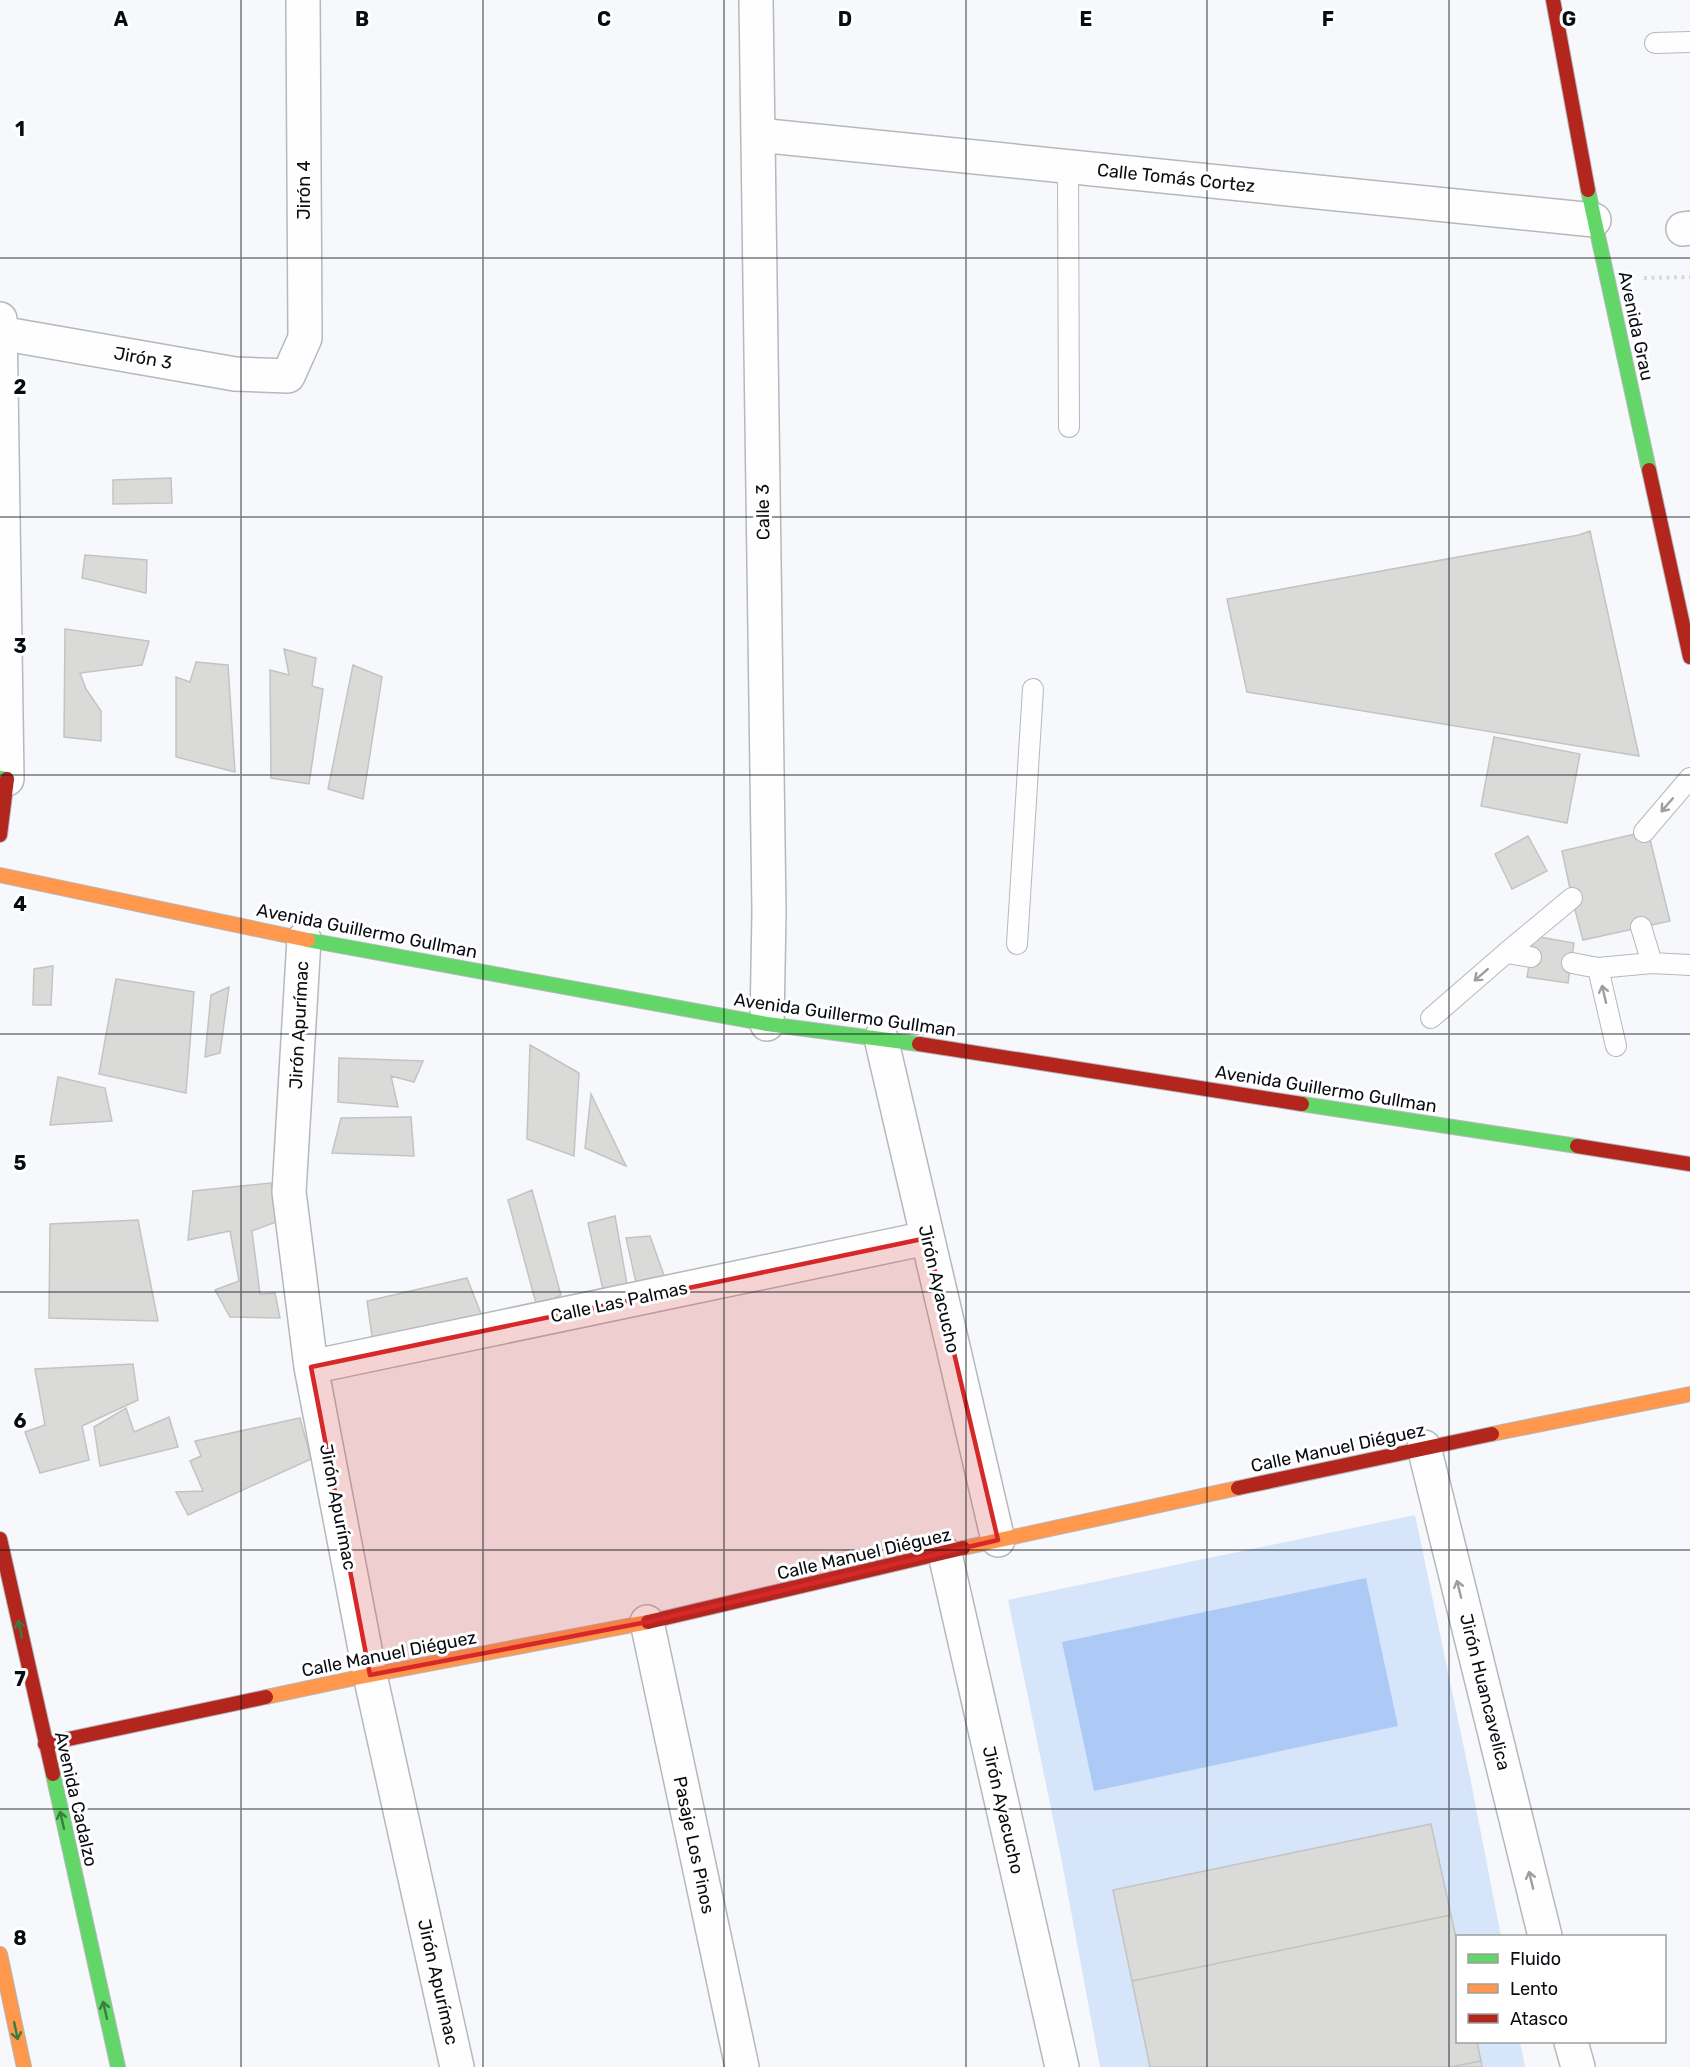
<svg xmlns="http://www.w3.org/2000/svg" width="1690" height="2067" viewBox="0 0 1690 2067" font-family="Rubik,sans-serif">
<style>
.green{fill:#d7e5fa}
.water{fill:#adcaf7}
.building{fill:#dadbd9;stroke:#c3c4c2;stroke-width:1.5}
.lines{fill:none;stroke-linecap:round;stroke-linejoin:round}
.lane-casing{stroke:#b5b8bc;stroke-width:22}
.street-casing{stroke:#b5b8bc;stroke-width:36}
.fast-casing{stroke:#b5b8bc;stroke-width:16}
.slow-casing{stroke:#b5b8bc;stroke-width:16}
.jam-casing{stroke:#b5b8bc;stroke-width:16}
.path{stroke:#d8d9db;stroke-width:4;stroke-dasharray:3 4.5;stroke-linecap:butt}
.lane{stroke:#fefefe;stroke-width:20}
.street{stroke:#fefefe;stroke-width:33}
.fast{stroke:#63d668;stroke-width:14}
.slow{stroke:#ff974d;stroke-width:14}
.jam{stroke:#b3261e;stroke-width:14}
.oneway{stroke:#9c9ea0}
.oneway2{stroke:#3a7c41}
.marked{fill:#d62828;fill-opacity:0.2;stroke:#d62828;stroke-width:4.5;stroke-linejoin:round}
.grid{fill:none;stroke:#090d12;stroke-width:1.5;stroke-opacity:0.55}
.labels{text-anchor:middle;stroke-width:6;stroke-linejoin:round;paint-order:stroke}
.street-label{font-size:18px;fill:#090d12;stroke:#fff}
.grid-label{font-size:20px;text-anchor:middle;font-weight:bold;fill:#090d12;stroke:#fff;stroke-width:6;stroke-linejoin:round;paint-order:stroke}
</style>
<rect width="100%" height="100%" fill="#f6f8fb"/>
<path class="green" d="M1415,1515L1469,1772L1501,1936H1458V2042H1520L1525,2067H1100L1061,1857L1008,1600Z"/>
<path class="water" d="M1366,1578L1398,1726L1094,1791L1062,1642Z"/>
<path class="building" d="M171,478L172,503L113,504V480Z
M1590,531L1639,756L1247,692L1227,599L1579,535Z
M85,555L147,560L146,593L82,578Z
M65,629L149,641L142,665L80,673L86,689L101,711V741L64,737Z
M284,649L316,658L312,686L323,689L309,784L271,778L270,670L289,675Z
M196,662L228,665L235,772L176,757V677L190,682Z
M353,665L382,677L363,799L328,789Z
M1494,737L1580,754L1567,823L1481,806Z
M1648,831L1670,921L1583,940L1572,898L1562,851Z
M1528,836L1547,871L1512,889L1495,854Z
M1534,936L1574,943L1568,983L1527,977Z
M53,966L51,1005H33L34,969Z
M116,979L194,992L186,1093L99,1074Z
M229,987L220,1053L205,1057L211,995Z
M530,1045L579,1073L574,1156L527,1139Z
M339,1058L423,1061L414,1082L391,1076L398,1107L338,1102Z
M58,1077L105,1088L112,1121L50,1125Z
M591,1094L626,1166L585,1148Z
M411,1117L414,1156L332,1153L341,1118Z
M271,1183L276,1222L252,1231L260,1294L275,1293L280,1318L230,1317L215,1290L239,1281L230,1231L188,1240L193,1191Z
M532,1190L561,1295L537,1307L508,1200Z
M615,1216L628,1290L604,1294L588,1223Z
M138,1220L158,1321L49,1318L50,1224Z
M650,1236L666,1281L637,1287L626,1238Z
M467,1278L483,1319L373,1343L367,1301Z
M133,1364L138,1400L82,1426L89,1460L40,1473L25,1432L45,1425L35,1369Z
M126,1408L134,1432L169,1417L178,1447L100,1466L94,1427Z
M300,1418L311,1459L188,1515L176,1492L203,1491L190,1461L201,1456L195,1441Z
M1431,1824L1451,1915L1132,1981L1113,1890Z
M1451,1915L1458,1947V2042H1477L1481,2061L1450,2067H1150L1132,1981Z
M1481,2061L1482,2067H1450Z"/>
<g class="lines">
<defs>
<path id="lane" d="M1655,43L1690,42
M1068,167L1069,427
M1644,832L1690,778
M1641,927L1652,963L1690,965
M1017,944L1033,689
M1506,953L1572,898
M1572,963L1598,968L1616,1046
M1598,968L1652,963
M1431,1018L1506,953L1531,957"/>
<path id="street" d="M756,0L769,912L767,1024
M758,135L1594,220
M1683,229L1690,228
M0,319L7,779
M0,333L235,374L288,376L305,338L303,0
M304,939L289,1192L311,1367L370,1675L457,2067
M881,1038L998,1540
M311,1367L927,1238
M1424,1447L1545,1936
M945,1554L1062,2067
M647,1622L742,2067
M1571,2042L1578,2067"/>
<path id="fast" d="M1588,190L1649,470
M0,778L7,779
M308,940L767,1024L919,1044
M1302,1104L1577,1146
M53,1774L118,2067"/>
<path id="slow" d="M0,875L308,940
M1492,1434L1690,1394
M963,1548L1238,1488
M266,1697L360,1677L648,1622
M0,1954L24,2067"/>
<path id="jam" d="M1553,0L1588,190
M1649,470L1690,657
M0,835L7,779
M919,1044L1302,1104
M1577,1146L1690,1164
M1238,1488L1492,1434
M0,1539L53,1774
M648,1622L963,1548
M45,1744L266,1697"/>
</defs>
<use href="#lane" class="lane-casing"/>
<use href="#street" class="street-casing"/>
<use href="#fast" class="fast-casing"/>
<use href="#slow" class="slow-casing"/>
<use href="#jam" class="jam-casing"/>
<path class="path" d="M1644,278L1690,277"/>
<use href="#lane" class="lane"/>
<use href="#street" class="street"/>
<use href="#fast" class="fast"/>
<use href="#slow" class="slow"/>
<use href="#jam" class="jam"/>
</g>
<defs><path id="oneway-shaft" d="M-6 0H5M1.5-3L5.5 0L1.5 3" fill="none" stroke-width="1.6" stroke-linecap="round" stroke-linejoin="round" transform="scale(1.5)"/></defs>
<g class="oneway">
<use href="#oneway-shaft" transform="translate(1667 805) rotate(131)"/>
<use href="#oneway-shaft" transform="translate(1481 975) rotate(139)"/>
<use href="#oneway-shaft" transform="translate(1604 994) rotate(-103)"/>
<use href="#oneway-shaft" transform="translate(1459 1589) rotate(-104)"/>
<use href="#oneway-shaft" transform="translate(1531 1880) rotate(-104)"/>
</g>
<g class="oneway2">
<use href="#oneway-shaft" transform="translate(20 1629) rotate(-102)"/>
<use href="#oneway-shaft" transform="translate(62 1820) rotate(-103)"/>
<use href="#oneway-shaft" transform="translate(105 2010) rotate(-103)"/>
<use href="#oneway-shaft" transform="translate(16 2031) rotate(78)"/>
</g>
<path class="marked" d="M927,1238L998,1540L647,1622L370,1675L311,1367Z"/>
<path class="grid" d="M241,0V2067M483,0V2067M724,0V2067M966,0V2067M1207,0V2067M1449,0V2067M0,258H1690M0,517H1690M0,775H1690M0,1034H1690M0,1292H1690M0,1550H1690M0,1809H1690"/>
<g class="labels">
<g class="street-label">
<text transform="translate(1176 178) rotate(6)" y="6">Calle Tomás Cortez</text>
<text transform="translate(304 190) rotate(-90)" y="6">Jirón 4</text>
<text transform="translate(1636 326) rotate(78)" y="6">Avenida Grau</text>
<text transform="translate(143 358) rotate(10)" y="6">Jirón 3</text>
<text transform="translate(763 512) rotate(-91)" y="6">Calle 3</text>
<text transform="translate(367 931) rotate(11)" y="6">Avenida Guillermo Gullman</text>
<text transform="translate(845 1015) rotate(8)" y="6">Avenida Guillermo Gullman</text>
<text transform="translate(299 1025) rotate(-87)" y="6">Jirón Apurímac</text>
<text transform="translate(1326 1089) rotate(9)" y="6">Avenida Guillermo Gullman</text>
<text transform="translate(939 1289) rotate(77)" y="6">Jirón Ayacucho</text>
<text transform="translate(619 1302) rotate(-12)" y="6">Calle Las Palmas</text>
<text transform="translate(1338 1448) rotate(-12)" y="6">Calle Manuel Diéguez</text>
<text transform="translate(338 1507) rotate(79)" y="6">Jirón Apurímac</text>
<text transform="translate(864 1554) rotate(-13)" y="6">Calle Manuel Diéguez</text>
<text transform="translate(389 1654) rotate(-11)" y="6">Calle Manuel Diéguez</text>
<text transform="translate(1485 1692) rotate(76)" y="6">Jirón Huancavelica</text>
<text transform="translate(76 1799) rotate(77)" y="6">Avenida Cadalzo</text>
<text transform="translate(1003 1810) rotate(77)" y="6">Jirón Ayacucho</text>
<text transform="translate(694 1845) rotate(78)" y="6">Pasaje Los Pinos</text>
<text transform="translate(438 1982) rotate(77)" y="6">Jirón Apurímac</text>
</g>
</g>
<g class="grid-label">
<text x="121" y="26">A</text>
<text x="362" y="26">B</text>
<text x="604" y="26">C</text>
<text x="845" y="26">D</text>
<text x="1086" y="26">E</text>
<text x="1328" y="26">F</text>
<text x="1569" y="26">G</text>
<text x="20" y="136">1</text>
<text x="20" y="394">2</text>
<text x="20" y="653">3</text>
<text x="20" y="911">4</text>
<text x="20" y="1170">5</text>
<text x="20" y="1428">6</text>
<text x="20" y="1686">7</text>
<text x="20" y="1945">8</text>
</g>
<rect x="1456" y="1935" width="210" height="108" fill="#ffffff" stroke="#9d9ea0" stroke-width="1.5"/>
<rect x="1468" y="1954" width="30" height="9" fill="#63d668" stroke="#9d9ea0" stroke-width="1.5"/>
<text x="1510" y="1965" font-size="18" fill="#090d12">Fluido</text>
<rect x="1468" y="1984" width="30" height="9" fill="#ff974d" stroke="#9d9ea0" stroke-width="1.5"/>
<text x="1510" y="1995" font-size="18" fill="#090d12">Lento</text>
<rect x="1468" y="2014" width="30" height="9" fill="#b3261e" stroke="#9d9ea0" stroke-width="1.5"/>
<text x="1510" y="2025" font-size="18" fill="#090d12">Atasco</text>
</svg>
